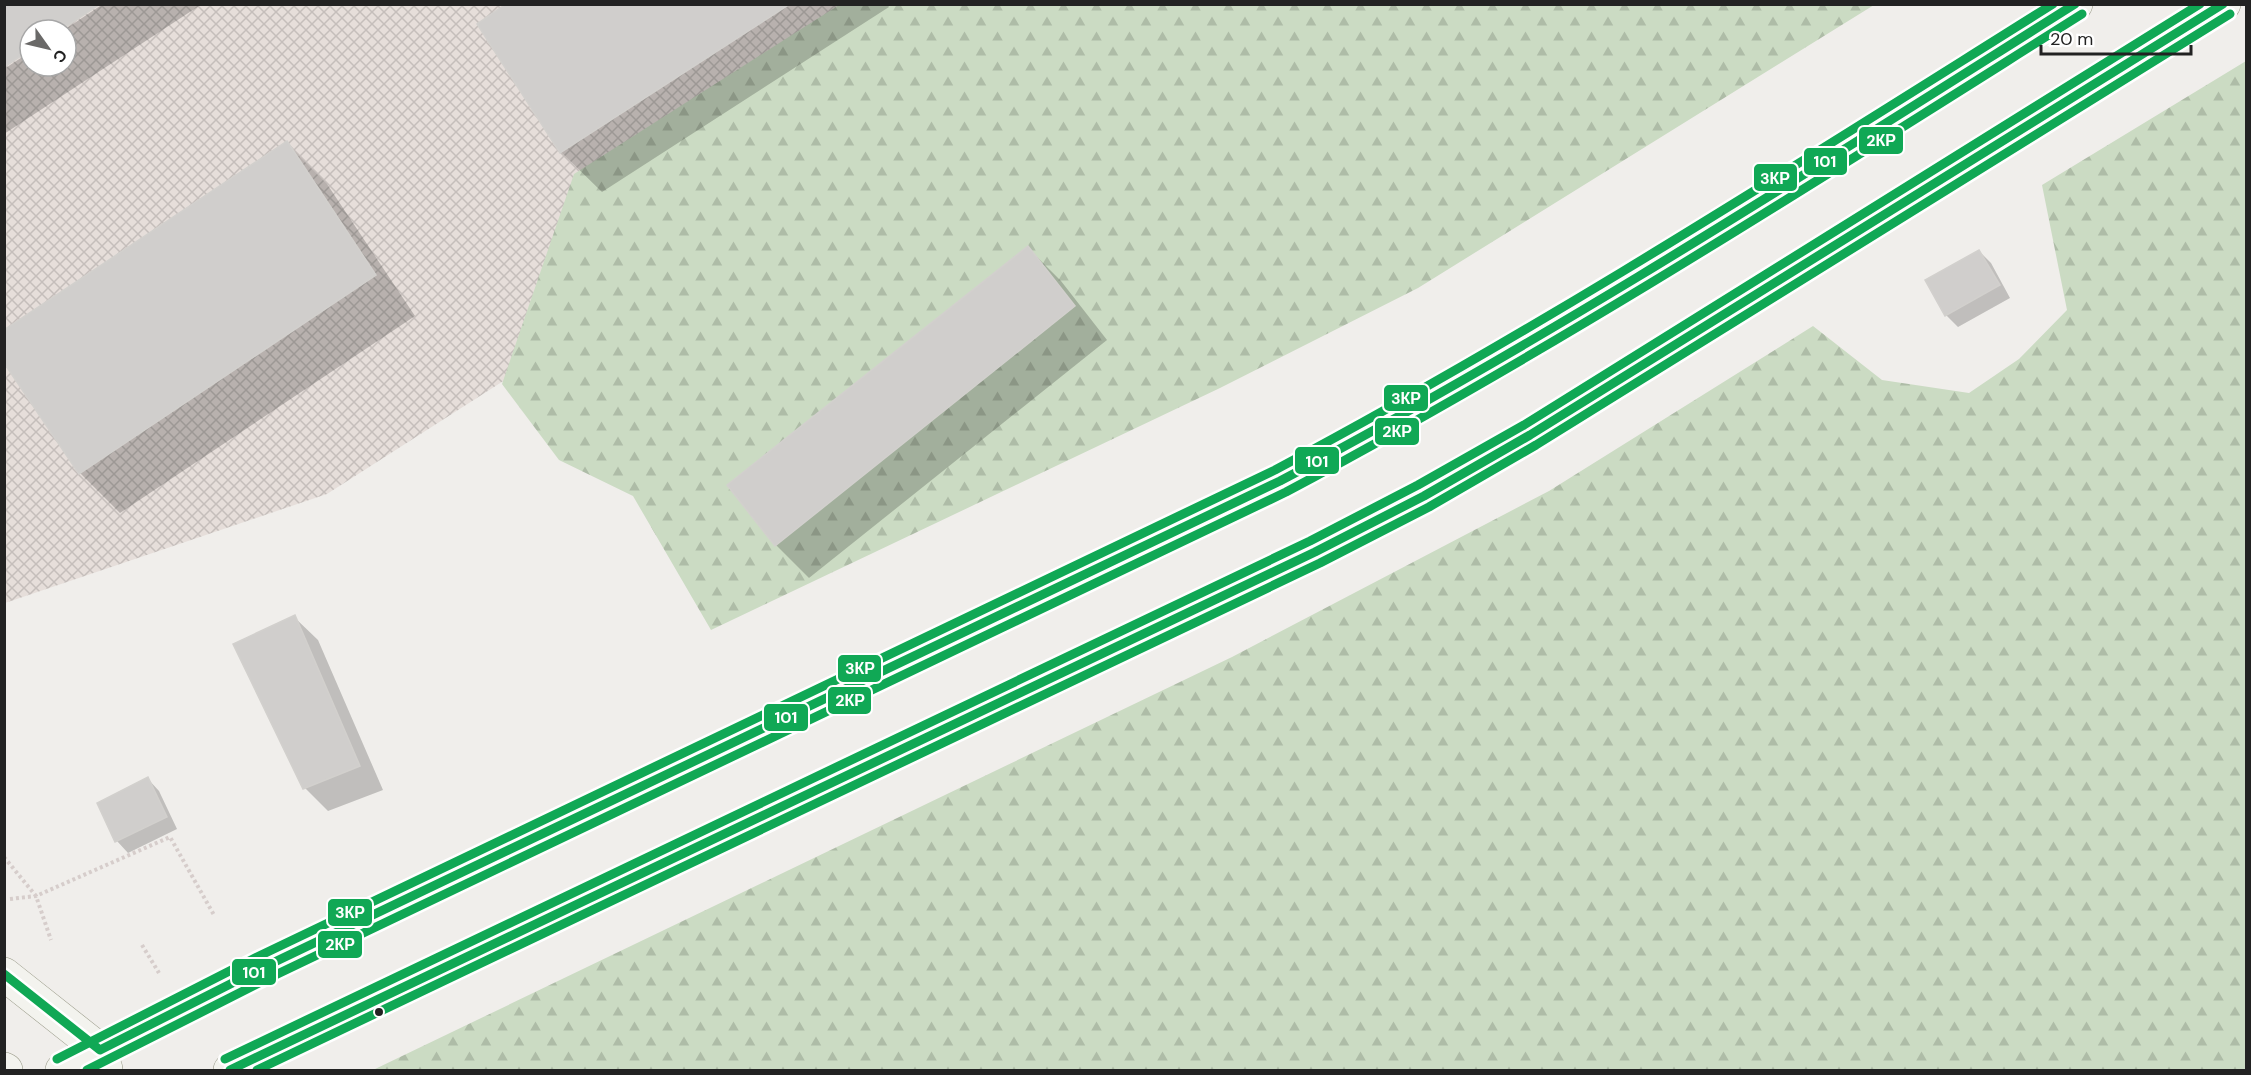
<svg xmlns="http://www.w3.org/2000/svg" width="2251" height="1075" viewBox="0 0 2251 1075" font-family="'DM Sans',sans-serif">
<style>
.military{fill:url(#military-cross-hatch);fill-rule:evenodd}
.forest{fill:url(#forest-firs)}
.shadow{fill:#0003}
.building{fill:#d0cecc;stroke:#d2d0cd;stroke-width:1.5}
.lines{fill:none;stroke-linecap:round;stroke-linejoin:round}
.secondary-casing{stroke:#969785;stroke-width:34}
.path{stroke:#d6cdcb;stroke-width:4;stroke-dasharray:3 3;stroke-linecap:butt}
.secondary{stroke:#f3f3ee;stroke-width:33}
.bus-1-casing{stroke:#fff;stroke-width:14}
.bus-2-casing{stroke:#fff;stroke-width:14}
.bus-3-casing{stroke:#fff;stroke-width:14}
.bus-1{stroke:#10a855;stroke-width:9}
.bus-2{stroke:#10a855;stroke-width:9}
.bus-3{stroke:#10a855;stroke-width:9}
.bus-dot{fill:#222;stroke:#fff;stroke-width:2}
.line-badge{stroke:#fff;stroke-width:2}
.badge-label{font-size:16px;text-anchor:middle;font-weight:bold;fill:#fff}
</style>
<defs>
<pattern id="military-cross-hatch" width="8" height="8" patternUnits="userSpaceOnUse" patternTransform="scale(1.5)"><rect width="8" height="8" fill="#e6deda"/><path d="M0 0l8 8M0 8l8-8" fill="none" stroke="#c5bebb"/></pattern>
<pattern id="forest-firs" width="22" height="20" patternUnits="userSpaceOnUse" patternTransform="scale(1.5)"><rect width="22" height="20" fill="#cbdbc3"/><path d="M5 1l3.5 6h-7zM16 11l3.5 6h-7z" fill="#aebca7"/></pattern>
</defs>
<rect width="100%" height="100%" fill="#f0eeeb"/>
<path class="military" d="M4,5H1090L327,494L5,603ZM30,30H66V66H30Z"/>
<path class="forest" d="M839,5H1874L1418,288L1220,388L711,630L633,496L559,460L502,384L574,174Z
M2246,61V1070H373L1232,657L1549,491L1813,326L1882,380L1969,393L2019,359L2067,310L2042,185Z"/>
<path class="shadow" d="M103,4H202L4,134V69L30,52V66H66V30H64Z
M509,4H887L889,7L602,192L561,152Z
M286,143L327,184L415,316L120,513L80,473Z
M1028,248L1061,281L1107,340L809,578L776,545Z
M1979,251L1991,263L2010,298L1958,327L1946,315Z
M294,617L318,640L383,790L328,811L305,788Z
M148,779L159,791L177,829L128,853L117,841Z"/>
<path class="building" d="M4,4H100L61,30H30V50L4,67Z
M506,4H790L560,153L477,24Z
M287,141L376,275L79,474L4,363V330Z
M1028,246L1075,306L775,546L727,485Z
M1979,250L2000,285L1945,316L1925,280Z
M295,615L360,766L303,789L233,644Z
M148,777L167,817L115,842L97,803Z"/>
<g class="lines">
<defs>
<path id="secondary" d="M4,974L100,1050L106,1069
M4,1069L6,1070
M62,1070L262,968L1280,481C1555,340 1813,168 2076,4
M230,1070L1315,552L1424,496L1530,435L2224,4"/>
</defs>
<use href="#secondary" class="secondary-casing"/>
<path class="path" d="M4,857L36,896L51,940
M10,899L36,896L170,837L214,915
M142,945L159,973"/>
<use href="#secondary" class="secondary"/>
<defs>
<path id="bus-1" d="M4,974L100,1050L262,968L1280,481C1554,336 1813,169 2075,4
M230,1070L1315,552L1424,496L1530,435L2223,4"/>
<path id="bus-2" d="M87,1070L267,979L1286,492C1560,346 1820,179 2082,14
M257,1070L1320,563L1429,507L1536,445L2230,14"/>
<path id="bus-3" d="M57,1059L257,957L1275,470C1542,328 1796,165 2053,4
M225,1059L1310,541L1418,485L1524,425L2200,4"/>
</defs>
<use href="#bus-1" class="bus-1-casing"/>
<use href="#bus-2" class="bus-2-casing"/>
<use href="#bus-3" class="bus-3-casing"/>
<use href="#bus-1" class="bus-1"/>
<use href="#bus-2" class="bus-2"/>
<use href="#bus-3" class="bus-3"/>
</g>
<circle class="bus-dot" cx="379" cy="1012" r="5"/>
<g class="line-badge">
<rect x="1858" y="126" width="46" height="29" rx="6" fill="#10a855"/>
<rect x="1803" y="147" width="45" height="29" rx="6" fill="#10a855"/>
<rect x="1753" y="163" width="45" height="29" rx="6" fill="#10a855"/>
<rect x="1383" y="384" width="46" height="28" rx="6" fill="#10a855"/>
<rect x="1374" y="417" width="46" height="29" rx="6" fill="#10a855"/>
<rect x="1294" y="446" width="46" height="29" rx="6" fill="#10a855"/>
<rect x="837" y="654" width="45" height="29" rx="6" fill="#10a855"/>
<rect x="827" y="686" width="45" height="29" rx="6" fill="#10a855"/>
<rect x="763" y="703" width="46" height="29" rx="6" fill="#10a855"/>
<rect x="327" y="898" width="46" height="29" rx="6" fill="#10a855"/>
<rect x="317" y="930" width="46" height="29" rx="6" fill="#10a855"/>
<rect x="231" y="958" width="46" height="28" rx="6" fill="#10a855"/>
</g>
<g class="badge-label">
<text x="1881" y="146">2КР</text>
<text x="1825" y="167">101</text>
<text x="1775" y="184">3КР</text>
<text x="1406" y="404">3КР</text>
<text x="1397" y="437">2КР</text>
<text x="1317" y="467">101</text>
<text x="860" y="674">3КР</text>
<text x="850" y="706">2КР</text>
<text x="786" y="723">101</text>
<text x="350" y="918">3КР</text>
<text x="340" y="950">2КР</text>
<text x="254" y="978">101</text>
</g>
<rect width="2251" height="1075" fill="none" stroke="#222222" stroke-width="12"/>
<g transform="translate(48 48) rotate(124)"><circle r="28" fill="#ffffff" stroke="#a7a7a7" stroke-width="1.5"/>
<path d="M0-4.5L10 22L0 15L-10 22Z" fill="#6a6968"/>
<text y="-9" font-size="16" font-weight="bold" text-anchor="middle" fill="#222222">С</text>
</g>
<path d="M2041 45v9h150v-9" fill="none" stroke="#222222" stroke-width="3"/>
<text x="2050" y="45" font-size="18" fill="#222222" stroke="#ffffff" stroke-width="4.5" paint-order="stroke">20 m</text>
</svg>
